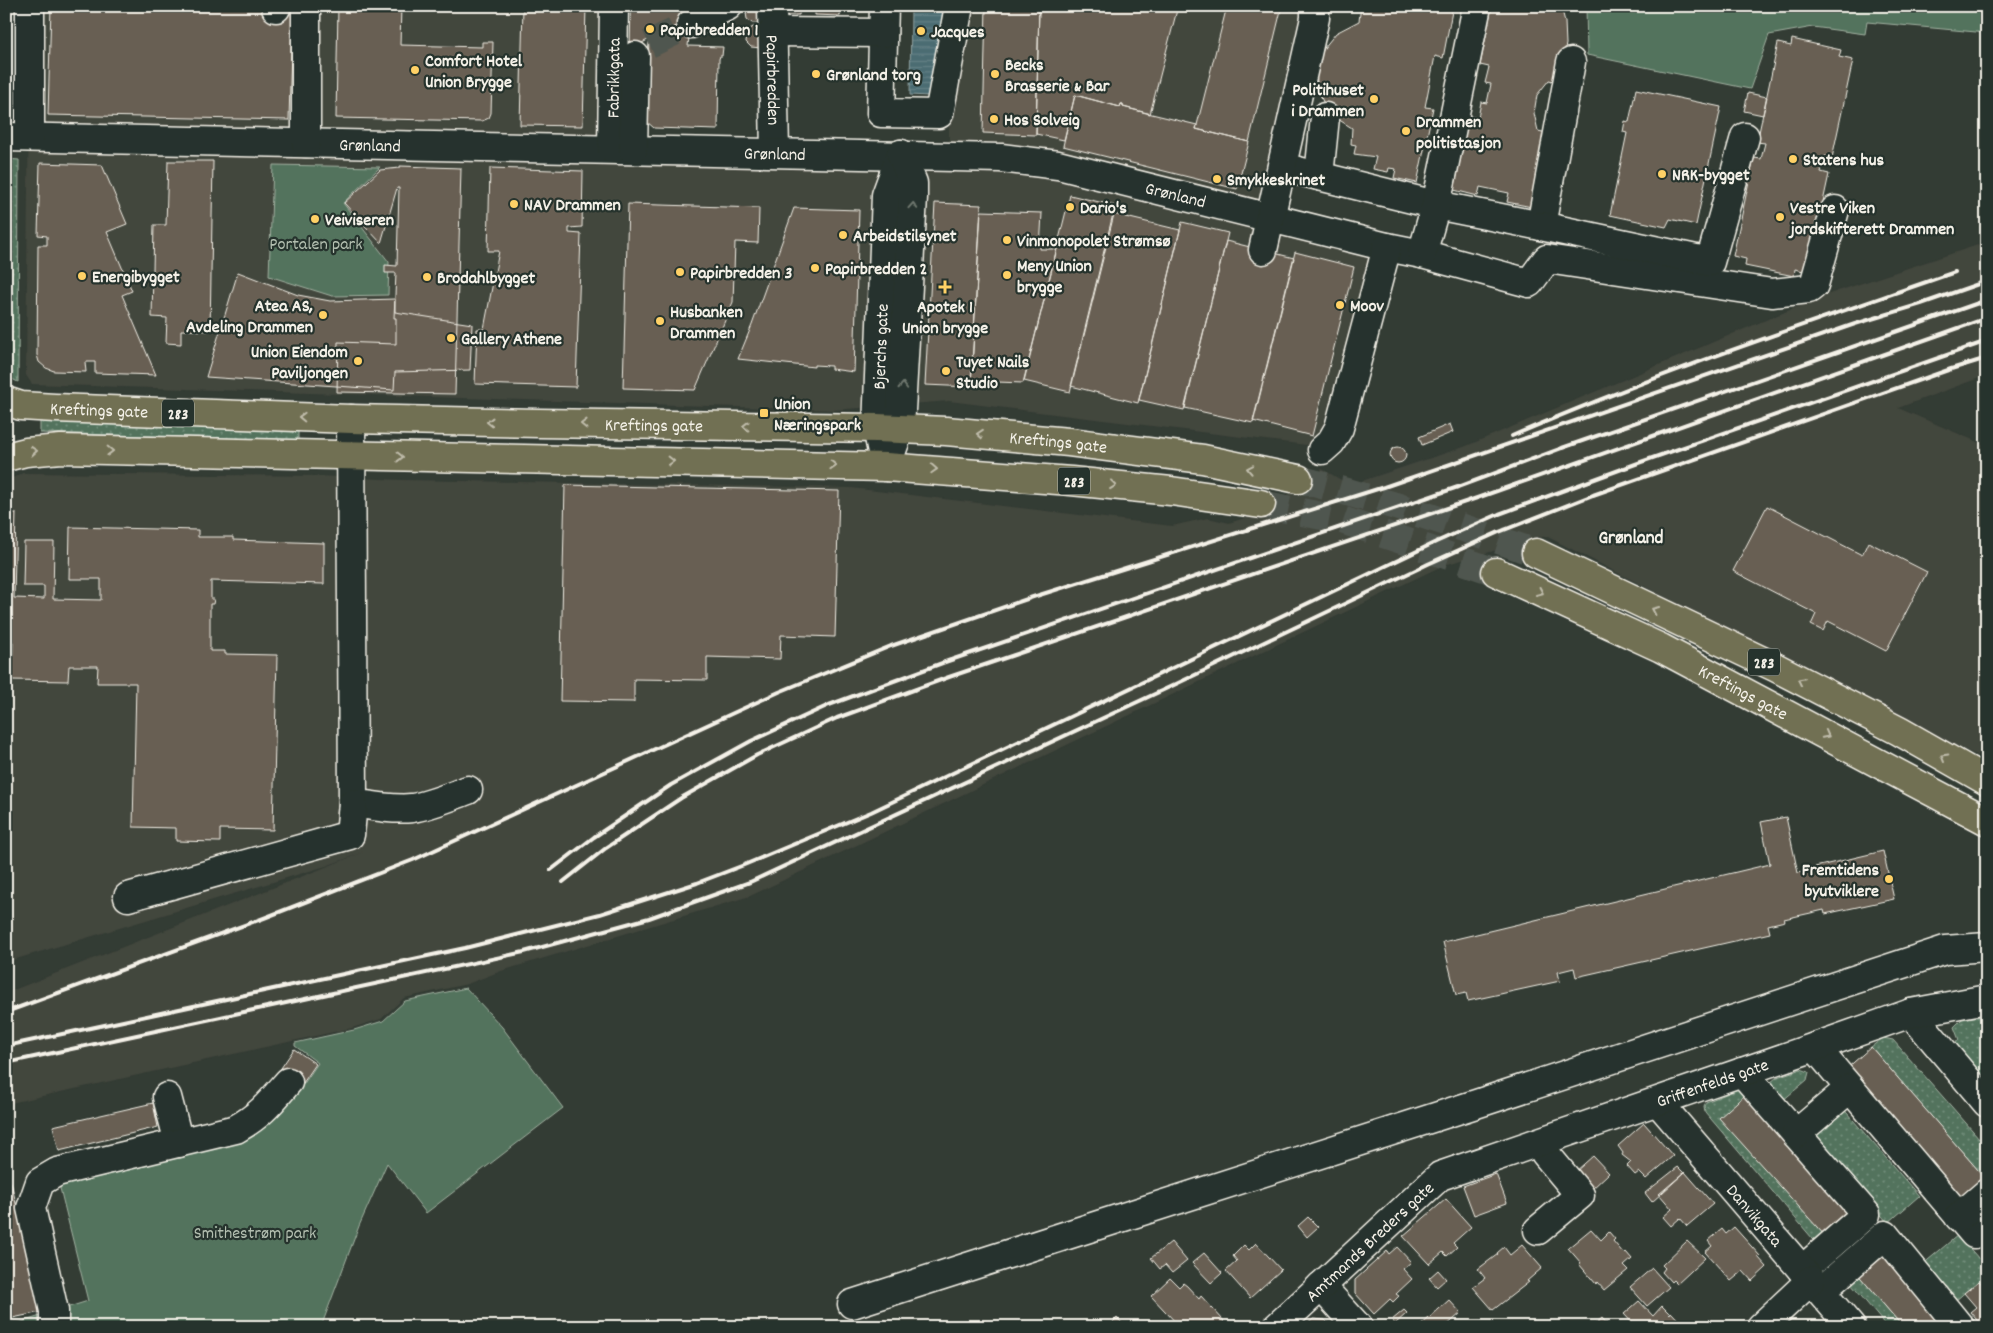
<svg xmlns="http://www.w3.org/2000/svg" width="1993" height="1333" viewBox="0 0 1993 1333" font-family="Dekko,sans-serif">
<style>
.built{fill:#43463d}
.grass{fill:url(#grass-dots);stroke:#a3b2a2}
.park{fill:#52735d;stroke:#a3b2a2}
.water{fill:url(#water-rules);stroke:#8fa1a1}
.building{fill:#685f52;stroke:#f4f1e8}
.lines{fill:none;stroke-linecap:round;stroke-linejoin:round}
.minor-tunnel{stroke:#50574f;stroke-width:28;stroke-dasharray:28 14;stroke-linecap:butt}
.major-tunnel{stroke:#50574f;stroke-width:28;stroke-dasharray:28 14;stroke-linecap:butt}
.minor-casing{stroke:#f4f1e8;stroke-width:31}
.major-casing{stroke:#f4f1e8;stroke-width:31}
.minor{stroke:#26332d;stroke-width:28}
.major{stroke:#716f52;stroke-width:28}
.rail{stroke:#f4f1e8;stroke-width:4}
.oneway{stroke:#6e766e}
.oneway2{stroke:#c0bdac}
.poi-dot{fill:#ffd166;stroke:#26332d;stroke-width:2}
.labels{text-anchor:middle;stroke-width:4.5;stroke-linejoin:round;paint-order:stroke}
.shield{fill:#26332d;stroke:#b6b8b0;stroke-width:1}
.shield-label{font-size:16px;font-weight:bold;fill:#f4f1e8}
.poi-label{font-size:18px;font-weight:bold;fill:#f4f1e8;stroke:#26332d;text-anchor:start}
.street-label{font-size:18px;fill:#f4f1e8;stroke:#26332d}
.park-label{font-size:18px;fill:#b3bfb0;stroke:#26332d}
.neighbourhood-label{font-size:19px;font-weight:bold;fill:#f4f1e8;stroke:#26332d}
</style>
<defs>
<pattern id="grass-dots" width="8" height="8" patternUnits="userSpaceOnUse" patternTransform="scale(1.25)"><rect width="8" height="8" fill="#52735d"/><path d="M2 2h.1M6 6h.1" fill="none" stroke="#748e7c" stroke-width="1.8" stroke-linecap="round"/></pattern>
<pattern id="water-rules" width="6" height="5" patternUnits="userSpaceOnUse" patternTransform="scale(1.25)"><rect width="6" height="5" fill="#4b6c72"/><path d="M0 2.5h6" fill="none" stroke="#668186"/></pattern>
</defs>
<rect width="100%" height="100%" fill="#333c34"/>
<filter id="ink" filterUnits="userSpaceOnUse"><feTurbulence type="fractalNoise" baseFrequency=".02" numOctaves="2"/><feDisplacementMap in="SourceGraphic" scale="10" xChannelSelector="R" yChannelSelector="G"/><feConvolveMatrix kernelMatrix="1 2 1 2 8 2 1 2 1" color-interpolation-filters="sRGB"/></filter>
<g filter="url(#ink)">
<path class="built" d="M30,6H614L612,149L949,155V128L971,6H1315L1271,218L1362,240L1379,269L1315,446L949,401L834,410L32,384L26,375Z
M1987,242V375L1898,408L1987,446V760L1945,741L1546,536L1444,565L750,896L501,971L467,984L404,998L381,1019L352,1028L6,1104V993L364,852L326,866L6,962V481L23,473L316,476L402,480L851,488L1172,526L1208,518L1229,523L1255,515L1277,503L1322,469L1350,485L1464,447L1823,296Z"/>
<path class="grass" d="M6,159L19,160L18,382L6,376Z
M40,420L298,427V440L40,433Z
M1987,1015V1040L1984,1042L1987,1046V1080L1955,1043L1959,1040L1954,1027L1962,1019Z
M1883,1038L1893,1040L1987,1147V1177L1985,1178L1871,1047Z
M1801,1069L1809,1072L1807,1080L1782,1101L1771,1087L1770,1083L1777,1077Z
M1741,1088L1826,1237L1818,1245L1705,1112L1704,1106L1706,1102Z
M1840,1105L1919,1196L1888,1223L1809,1132Z
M1958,1235L1987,1268V1279L1981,1284L1978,1281L1954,1302L1922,1265Z
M1855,1271L1903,1327H1887L1846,1278Z"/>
<path class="park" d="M1586,6H1987V33L1867,22L1865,34L1813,27L1769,35L1750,89L1587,55Z
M273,165L380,167L343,203L389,262L388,295L332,296L269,276Z
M466,988L502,1027L563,1108L426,1213L387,1163L359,1226L321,1327H6L88,1301L58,1180L173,1151L252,1136L281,1104L295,1085L301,1088L318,1063L295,1046V1043L354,1030L383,1021L405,1001Z"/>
<path class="water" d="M911,6H945L928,96L910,95Z"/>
<path class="building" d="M51,6H198L292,9L289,120L48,115Z
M338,6H401L400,45L482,47V42H493L491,113L489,118L482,121L336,118Z
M523,6H586L583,126L520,125Z
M631,6H715L630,49Z
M748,6H765L760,23H752L747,19L746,13Z
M786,6H873V8H841L840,16L815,15V7H800L799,15H785Z
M986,6H1039L1036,135L983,133Z
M1039,6H1178L1150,114L1123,107V104H1121L1120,107L1075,95L1064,140L1036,134Z
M1227,6H1282L1249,142L1196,129Z
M1361,6H1453L1443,58L1435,56L1425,107L1433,108L1417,183L1394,178L1396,169L1389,168L1388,172L1373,169L1376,157L1354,154L1356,145L1351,144L1352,128L1333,116L1325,106L1318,91L1316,73L1319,59L1324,48L1336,33L1359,21Z
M1492,6H1561L1565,22L1566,44L1558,82L1549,80L1537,95L1534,113L1538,131L1547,133L1532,207L1507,202L1509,193L1480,187L1478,196L1454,190L1469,116L1478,118L1481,102L1487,103L1491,84L1485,83L1489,67L1480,65Z
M691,19L688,46L723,47L722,56H720L719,59L718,130L654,128L646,121L649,39Z
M753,27H760L761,48L751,47L746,42L747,31Z
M1792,39L1841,50L1839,57L1853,60L1832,158L1825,156L1821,172L1829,174L1808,272L1795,269L1794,276L1745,266L1746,259L1733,256L1754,158L1761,159L1765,143L1757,142L1778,43L1791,46Z
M1636,89L1721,107L1696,225L1670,219L1666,227L1610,215L1627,133L1623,132L1625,121L1629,122Z
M1748,93L1767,97L1763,115L1744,111Z
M1075,95L1120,107L1121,104H1123V107L1197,125L1196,129L1249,142L1237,189L1063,146Z
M168,161H213L210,331L181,330V344L166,343L167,318L152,317L154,225H166Z
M40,163L102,165L127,224L107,232L132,291L122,295L156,375L95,373V362H85L86,372L54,371L46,368L39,362L37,355L38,245H47V236L38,235Z
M400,166L461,168L455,394L337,392L338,342L396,344V318H394L396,273H385V265L397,266L399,188H397L381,243L344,203L380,170L400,168Z
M490,168L583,171L582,227L569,228V233L581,234L576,387L475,384L477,329H484L499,251H488Z
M1070,195L1116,206L1070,392L1024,381Z
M935,203L981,205L971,387L925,385Z
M628,204L759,208L758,243L735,242L733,302L695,390L623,388Z
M794,208L859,210L854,372L831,369V366L814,365V367L738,359L752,325Z
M981,211L1042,213L1040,249H1057L1023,383L971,381Z
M1113,214L1180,230L1138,403L1071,386Z
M1182,222L1228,233L1184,410L1139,400Z
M1226,241L1294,258L1253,423L1185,408Z
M1295,252L1354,267L1312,436L1253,421Z
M238,272L298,295L330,301L395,299V312L472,324L470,370L395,372L394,390L206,377Z
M1450,424L1453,432L1422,445L1419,437Z
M1390 455a8 8 0 1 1 16 0a8 8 0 1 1-16 0Z
M565,485L839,491L835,637L781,635L780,659L707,657V680L634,679V702L560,701Z
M1767,506L1862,555L1868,542L1927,572L1886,651L1828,621L1823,631L1811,625L1816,614L1733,571Z
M6,513H16L14,598L44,599V586H23L24,542H54L53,599L101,600V579H69L70,527L198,530V537H233V540L324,543V584L211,581V599H214L213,604H210V651H225V654L277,655L273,830L220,829V842L176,841V828L133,827L136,683H97L98,666H69L68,681L12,680L13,642H6Z
M1786,817L1798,873L1815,869V867L1883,851L1894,899L1825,914L1824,910L1784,919L1785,921L1768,925L1770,933L1576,977L1574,968L1558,972L1560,981L1468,1001L1466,993L1456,995L1443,942L1770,864L1761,822Z
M1871,1047L1985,1178L1959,1201L1845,1070Z
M294,1049L316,1064L299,1089L277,1074Z
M1746,1094L1853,1213L1826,1237L1719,1118Z
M153,1103L158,1127L59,1151L53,1126Z
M1644,1123L1673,1156L1646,1179L1639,1172L1635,1175L1627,1166L1631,1162L1622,1155L1623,1153L1618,1146Z
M1593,1156L1609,1173L1591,1190L1575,1172Z
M1678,1167L1684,1173L1652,1202L1645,1193Z
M1685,1172L1713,1204L1687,1226L1680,1218L1671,1226L1663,1217L1672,1209L1659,1194Z
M1496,1174L1507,1203L1474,1215L1463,1186Z
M11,1182L41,1312L8,1319L6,1311V1183Z
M1446,1199L1471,1227L1453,1243L1457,1247L1447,1256L1443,1252L1429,1264L1403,1236Z
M1308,1217L1318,1227L1307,1237L1298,1226Z
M1734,1227L1760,1256L1758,1257L1767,1267L1752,1281L1743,1271L1731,1281L1705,1252L1712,1246L1708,1241L1722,1229L1726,1234Z
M1591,1229L1601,1240L1609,1232L1615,1239L1613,1241L1624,1254L1626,1252L1632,1259L1624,1266L1628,1270L1604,1290L1597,1282L1596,1284L1579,1264L1581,1263L1568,1248Z
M1687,1241L1705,1258L1677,1284L1673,1280L1671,1282L1662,1272L1665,1268L1662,1265Z
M1171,1242L1187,1261L1172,1273L1165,1265L1160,1269L1151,1258Z
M1256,1243L1281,1270L1250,1298L1226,1271L1237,1261L1233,1256L1244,1245L1249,1250Z
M1522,1245L1542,1268L1527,1281L1529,1282L1493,1310L1473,1287L1485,1278L1478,1269L1498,1254L1497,1253L1504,1247L1510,1255Z
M1397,1247L1411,1262L1403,1269L1412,1279L1396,1294L1399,1296L1393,1302L1390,1299L1374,1314L1355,1293V1280L1387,1251L1389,1254Z
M1882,1248L1949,1327H1903L1855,1271Z
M1204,1253L1222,1273L1211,1283L1192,1263Z
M1652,1268L1669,1287L1647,1306L1630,1287Z
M1438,1270L1446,1279L1437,1287L1429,1278Z
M1170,1278L1179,1287L1183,1283L1187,1286L1199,1299L1201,1296L1224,1321L1218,1327H1180L1151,1296Z
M1979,1281L1987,1290V1327H1983L1970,1312L1976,1307L1964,1293Z
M1449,1300L1461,1313L1445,1327H1419Z
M1639,1301L1653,1316L1662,1306L1670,1314L1671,1312L1685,1327H1636L1624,1314Z
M1404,1310L1407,1313L1395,1324L1392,1320Z
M1117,1318L1126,1327H1108Z
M1602,1318L1610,1327H1595L1594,1325Z
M1313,1319L1325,1320L1332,1327H1304Z"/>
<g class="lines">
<path class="minor-tunnel" d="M649,44L691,24"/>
<path class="major-tunnel" d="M1298,479C1379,499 1457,525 1536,553
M1261,504L1342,520L1496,572"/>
<defs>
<g id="minor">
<path id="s1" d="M772,6L775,152"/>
<path d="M884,6L881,113L939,114L959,6"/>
<path d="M276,8V6"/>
<path d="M691,24L728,6"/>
<path d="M773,32L883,33"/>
<path id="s2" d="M6,137L1001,158L1058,165L1387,247L1422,254L1529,283L1547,259L1772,293L1809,289L1814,285L1835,210"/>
<path d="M30,137V6"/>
<path d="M306,143V6"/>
<path id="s3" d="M612,149L614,6"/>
<path d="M633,149L635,56"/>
<path d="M1282,167L1436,205L1541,226L1571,62"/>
<path d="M1319,176L1325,117"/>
<path d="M1541,226L1710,262L1745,137"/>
<path d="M1263,250L1315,18V6"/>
<path d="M1422,254L1436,205L1477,6"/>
<path d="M351,419L353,803C372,806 393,810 412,808C431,805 449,797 468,790"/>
<path d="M1322,450L1331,442L1339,428L1387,247"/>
<path id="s4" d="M882,452L877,428L886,195L901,154"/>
<path d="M886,467L900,428L913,197V183L901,154"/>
<path d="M128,897L350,835L353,803"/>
<path d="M1911,1013L1987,1103"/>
<path d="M1815,1047L1974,1234"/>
<path d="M1742,1072L1866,1214L1802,1270"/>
<path d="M167,1097L179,1143"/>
<path id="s5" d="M1658,1102L1851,1327"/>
<path d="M1796,1134L1850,1088"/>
<path d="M1959,1217L1987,1193"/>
<path d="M1538,1230L1580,1195L1545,1153L1541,1142"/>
<path d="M1321,1286L1358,1327"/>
<path d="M1821,1291L1885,1235L1960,1327"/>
<path d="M852,1304L1476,1104L1945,950L1987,947"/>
<path d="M54,1327V1311L31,1208L40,1182L57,1172L236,1129C261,1115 270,1103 288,1082"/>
<path id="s6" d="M1277,1327L1440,1176L1815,1047L1911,1013L1987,999"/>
<path d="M1761,1327L1811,1280"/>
</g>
<g id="major">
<path id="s7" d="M6,401L21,406L55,408L351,419L539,423L877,428L946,431L1069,442L1203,459L1298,479"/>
<path d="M6,457L26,452L61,449L886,467L1071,481L1171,491L1261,504"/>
<path d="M1536,553L1775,667L1899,731L1987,781"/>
<path id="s8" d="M1496,572L1661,648L1987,821"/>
</g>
</defs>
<use href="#minor" class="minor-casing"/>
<use href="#major" class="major-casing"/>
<use href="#minor" class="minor"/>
<use href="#major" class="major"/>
<path class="rail" d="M1512,436C1657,373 1806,324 1955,272
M551,870L594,837L671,785L751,741L829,705L945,662L1458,487L1562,448L1987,300
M563,882L606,848L681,798L757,755L837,718L949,677L1477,498L1987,318
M6,1012L264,918L413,860L779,692L891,646L1033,597L1384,487L1855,324L1921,304L1987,281
M6,1046L465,948L600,914L697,883L744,865L871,812L1436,542L1499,514L1641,462L1987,341
M6,1063L524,952L649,918L750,882L1174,685L1428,564L1499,532L1593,495L1951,369L1987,358"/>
</g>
<defs><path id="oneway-chevron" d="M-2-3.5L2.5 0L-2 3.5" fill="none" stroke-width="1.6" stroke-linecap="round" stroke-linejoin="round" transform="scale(1.25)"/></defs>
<g class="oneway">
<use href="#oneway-chevron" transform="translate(913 206) rotate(-86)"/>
<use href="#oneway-chevron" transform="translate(903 386) rotate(-87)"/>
</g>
<g class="oneway2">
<use href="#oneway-chevron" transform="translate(302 417) rotate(-178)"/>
<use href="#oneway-chevron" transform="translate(490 422) rotate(-179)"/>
<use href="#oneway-chevron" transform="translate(584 424) rotate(-179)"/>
<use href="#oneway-chevron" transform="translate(746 426) rotate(-179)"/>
<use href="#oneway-chevron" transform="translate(980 434) rotate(-175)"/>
<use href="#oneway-chevron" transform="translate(34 451) rotate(-5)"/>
<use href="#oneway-chevron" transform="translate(110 451) rotate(1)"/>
<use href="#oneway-chevron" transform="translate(400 457) rotate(1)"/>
<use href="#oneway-chevron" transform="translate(671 461) rotate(1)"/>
<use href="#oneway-chevron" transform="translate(833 465) rotate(2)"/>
<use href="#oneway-chevron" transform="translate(934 469) rotate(3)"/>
<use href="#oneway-chevron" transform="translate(1250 469) rotate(-169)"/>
<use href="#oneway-chevron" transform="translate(1113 485) rotate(6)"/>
<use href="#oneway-chevron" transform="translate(1540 592) rotate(25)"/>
<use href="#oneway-chevron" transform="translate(1655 610) rotate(-155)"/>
<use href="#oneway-chevron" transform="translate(1801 681) rotate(-153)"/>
<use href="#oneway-chevron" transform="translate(1826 735) rotate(28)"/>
<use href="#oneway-chevron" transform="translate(1944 757) rotate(-150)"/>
</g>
</g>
<g class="poi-dot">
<circle cx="650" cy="29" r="5"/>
<circle cx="921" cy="31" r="5"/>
<circle cx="415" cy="70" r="5"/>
<circle cx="816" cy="74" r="5"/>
<circle cx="995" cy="74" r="5"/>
<circle cx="1374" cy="99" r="5"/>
<circle cx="994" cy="119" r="5"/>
<circle cx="1406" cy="131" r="5"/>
<circle cx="1793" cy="159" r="5"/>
<circle cx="1662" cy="174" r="5"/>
<circle cx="1217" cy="179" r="5"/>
<circle cx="514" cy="204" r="5"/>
<circle cx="1070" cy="207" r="5"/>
<circle cx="1780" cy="217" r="5"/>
<circle cx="315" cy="219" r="5"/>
<circle cx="843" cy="235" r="5"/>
<circle cx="1007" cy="240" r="5"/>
<circle cx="815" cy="268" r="5"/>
<circle cx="680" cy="272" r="5"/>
<circle cx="1007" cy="275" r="5"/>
<circle cx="82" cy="276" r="5"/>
<circle cx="427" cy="277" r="5"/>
<path d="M942.5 279.5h5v5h5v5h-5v5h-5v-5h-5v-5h5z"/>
<circle cx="1340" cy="305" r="5"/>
<circle cx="323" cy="315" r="5"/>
<circle cx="660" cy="321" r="5"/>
<circle cx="451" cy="338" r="5"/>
<circle cx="358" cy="361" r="5"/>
<circle cx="946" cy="371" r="5"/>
<rect x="759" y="408" width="10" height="10" rx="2.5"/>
<circle cx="1889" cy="879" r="5"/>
</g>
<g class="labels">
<g class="shield">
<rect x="162" y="399.5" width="32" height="27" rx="4"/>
<rect x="1058" y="467.5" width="32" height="27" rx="4"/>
<rect x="1748" y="648.5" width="32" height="27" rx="4"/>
</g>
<g class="shield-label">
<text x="178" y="419">283</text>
<text x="1074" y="487">283</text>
<text x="1764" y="668">283</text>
</g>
<g class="poi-label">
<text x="660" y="35">Papirbredden 1</text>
<text x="931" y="37">Jacques</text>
<text x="425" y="66">Comfort Hotel<tspan x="425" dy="21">Union Brygge</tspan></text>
<text x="1005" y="70">Becks<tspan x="1005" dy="21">Brasserie &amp; Bar</tspan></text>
<text x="826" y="80">Grønland torg</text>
<text x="1364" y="95" text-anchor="end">Politihuset<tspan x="1364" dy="21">i Drammen</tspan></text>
<text x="1004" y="125">Hos Solveig</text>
<text x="1416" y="127">Drammen<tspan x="1416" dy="21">politistasjon</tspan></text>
<text x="1803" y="165">Statens hus</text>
<text x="1672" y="180">NRK-bygget</text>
<text x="1227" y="185">Smykkeskrinet</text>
<text x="524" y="210">NAV Drammen</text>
<text x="1080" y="213">Dario's</text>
<text x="1790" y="213">Vestre Viken<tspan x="1790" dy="21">jordskifterett Drammen</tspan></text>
<text x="325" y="225">Veiviseren</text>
<text x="853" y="241">Arbeidstilsynet</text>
<text x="1017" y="246">Vinmonopolet Strømsø</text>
<text x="1017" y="271">Meny Union<tspan x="1017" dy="21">brygge</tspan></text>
<text x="825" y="274">Papirbredden 2</text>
<text x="690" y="278">Papirbredden 3</text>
<text x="92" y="282">Energibygget</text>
<text x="437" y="283">Brodahlbygget</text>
<text x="313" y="311" text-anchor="end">Atea AS,<tspan x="313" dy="21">Avdeling Drammen</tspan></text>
<text x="1350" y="311">Moov</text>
<text x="945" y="312" text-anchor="middle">Apotek 1<tspan x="945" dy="21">Union brygge</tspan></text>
<text x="670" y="317">Husbanken<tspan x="670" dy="21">Drammen</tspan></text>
<text x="461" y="344">Gallery Athene</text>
<text x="348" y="357" text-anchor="end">Union Eiendom<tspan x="348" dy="21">Paviljongen</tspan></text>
<text x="956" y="367">Tuyet Nails<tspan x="956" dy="21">Studio</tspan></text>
<text x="774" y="409">Union<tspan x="774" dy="21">Næringspark</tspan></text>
<text x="1879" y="875" text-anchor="end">Fremtidens<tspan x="1879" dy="21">byutviklere</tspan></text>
</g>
<g class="street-label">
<text dy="6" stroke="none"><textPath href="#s3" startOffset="71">Fabrikkgata</textPath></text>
<text dy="6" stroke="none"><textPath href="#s1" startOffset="74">Papirbredden</textPath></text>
<text dy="6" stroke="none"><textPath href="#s2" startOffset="364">Grønland</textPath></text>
<text dy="6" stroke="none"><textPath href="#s2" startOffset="769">Grønland</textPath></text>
<text dy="6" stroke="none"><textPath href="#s2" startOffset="1174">Grønland</textPath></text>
<text dy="6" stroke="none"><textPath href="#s4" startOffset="106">Bjerchs gate</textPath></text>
<text dy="6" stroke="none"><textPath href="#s7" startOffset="94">Kreftings gate</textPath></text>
<text dy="6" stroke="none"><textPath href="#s7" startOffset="649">Kreftings gate</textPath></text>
<text dy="6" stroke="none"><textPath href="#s7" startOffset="1054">Kreftings gate</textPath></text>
<text dy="6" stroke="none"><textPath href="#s8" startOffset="275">Kreftings gate</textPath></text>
<text dy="6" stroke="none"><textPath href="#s6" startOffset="510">Griffenfelds gate</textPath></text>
<text dy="6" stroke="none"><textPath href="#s5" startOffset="149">Danvikgata</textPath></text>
<text dy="6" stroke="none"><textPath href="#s6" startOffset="126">Amtmands Breders gate</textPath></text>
</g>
<g class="park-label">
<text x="316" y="249">Portalen park</text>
<text x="255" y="1238">Smithestrøm park</text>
</g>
<g class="neighbourhood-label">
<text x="1631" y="543">Grønland</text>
</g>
</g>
<rect width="1993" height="1333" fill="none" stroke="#26332d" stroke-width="25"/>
<rect x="12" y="12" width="1968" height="1308" fill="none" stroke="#f4f1e8" stroke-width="2" filter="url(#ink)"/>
</svg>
